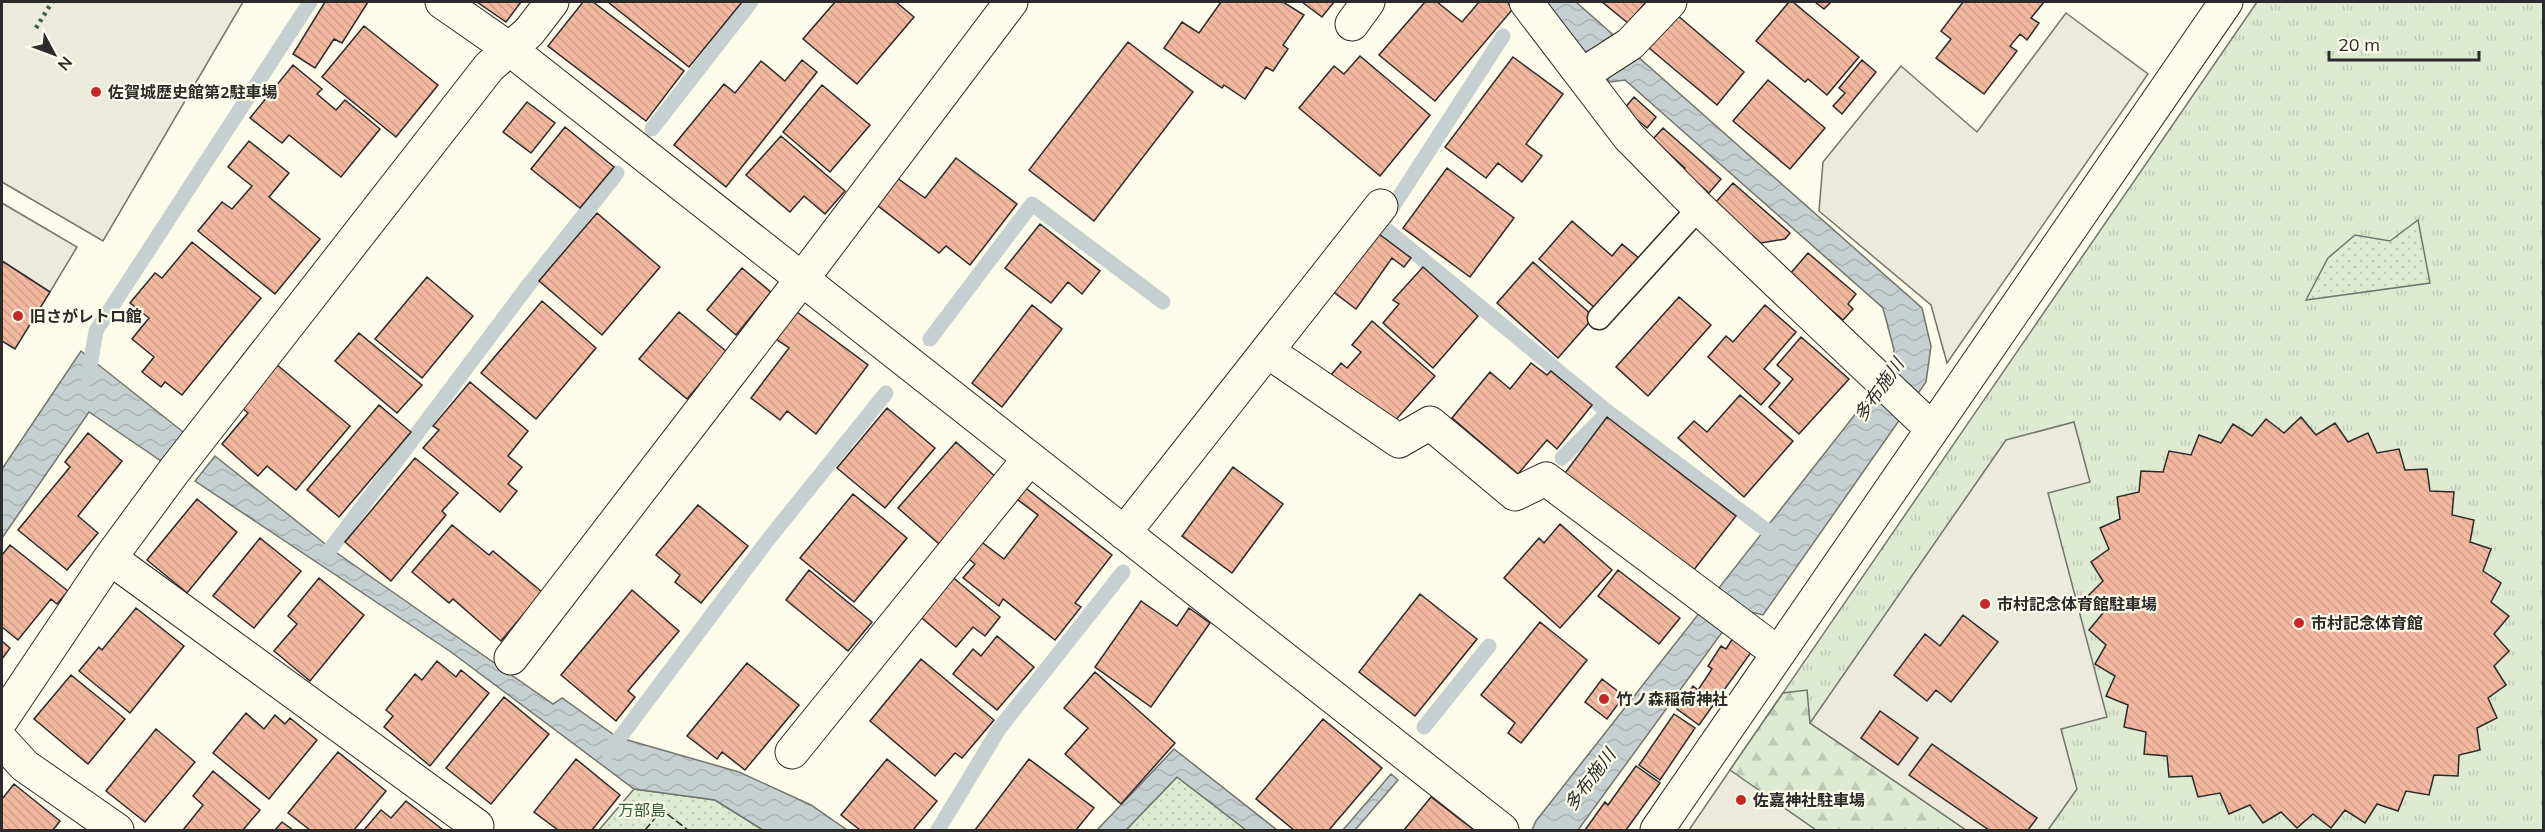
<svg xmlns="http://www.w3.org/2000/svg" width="2545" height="832" viewBox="0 0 2545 832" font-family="Mulish,'Noto Sans JP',sans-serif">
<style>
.grass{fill:url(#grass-tufts);stroke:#74746e;stroke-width:1.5}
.forest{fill:url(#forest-firs);stroke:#74746e;stroke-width:1.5}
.park{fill:url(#park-dots);stroke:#74746e;stroke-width:1.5}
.parking{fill:#eceadb;stroke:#74746e;stroke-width:1.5}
.water{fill:url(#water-waves);stroke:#74746e;stroke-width:1.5}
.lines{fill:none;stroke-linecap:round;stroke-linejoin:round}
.stream{stroke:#c7d0d0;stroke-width:15}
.building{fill:url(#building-back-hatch);stroke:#2b2b2b;stroke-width:1.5}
.service-casing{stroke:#2b2b2b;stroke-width:25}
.minor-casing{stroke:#2b2b2b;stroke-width:35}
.service{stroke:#fdfbea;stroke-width:22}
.minor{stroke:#fdfbea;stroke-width:33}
.hedge{stroke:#34623c;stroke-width:4.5;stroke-dasharray:3 4.5;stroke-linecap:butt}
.fence{stroke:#2b2b2b;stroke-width:1.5;stroke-dasharray:8 3;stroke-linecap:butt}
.poi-dot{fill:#c62828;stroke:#fdfbea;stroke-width:2}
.labels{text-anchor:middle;stroke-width:4.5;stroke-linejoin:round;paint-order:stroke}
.poi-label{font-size:16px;font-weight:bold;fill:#2b2b2b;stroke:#fdfbea;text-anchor:start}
.park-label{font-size:16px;fill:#34623c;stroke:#fdfbea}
.water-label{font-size:18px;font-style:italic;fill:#2b2b2b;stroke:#fdfbea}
</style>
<defs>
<pattern id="grass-tufts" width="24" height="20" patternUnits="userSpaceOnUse" patternTransform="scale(1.5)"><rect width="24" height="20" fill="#deebd1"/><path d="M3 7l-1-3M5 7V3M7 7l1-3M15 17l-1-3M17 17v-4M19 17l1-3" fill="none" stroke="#bfcab4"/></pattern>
<pattern id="forest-firs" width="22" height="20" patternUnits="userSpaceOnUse" patternTransform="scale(1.5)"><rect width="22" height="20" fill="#deebd1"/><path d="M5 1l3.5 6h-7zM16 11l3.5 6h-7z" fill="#bfcab4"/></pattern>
<pattern id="park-dots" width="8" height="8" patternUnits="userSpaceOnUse" patternTransform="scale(1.5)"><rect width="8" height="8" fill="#deebd1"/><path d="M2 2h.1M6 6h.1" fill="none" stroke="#bfcab4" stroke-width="1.8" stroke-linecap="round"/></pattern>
<pattern id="water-waves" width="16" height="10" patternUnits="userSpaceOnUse" patternTransform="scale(1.5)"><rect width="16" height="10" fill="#c7d0d0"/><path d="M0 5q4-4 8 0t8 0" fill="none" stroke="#abb3b3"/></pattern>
<pattern id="building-back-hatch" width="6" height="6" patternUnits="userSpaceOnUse" patternTransform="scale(1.5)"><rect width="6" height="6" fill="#f2b8a0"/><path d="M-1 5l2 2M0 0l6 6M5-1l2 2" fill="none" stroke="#d09e8a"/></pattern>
</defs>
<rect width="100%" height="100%" fill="#fdfbea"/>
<path class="grass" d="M2257,2H2543V830H1816L1730,770Z"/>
<path class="forest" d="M1807,690L1810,723L1966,830H1770L1730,770L1783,693Z"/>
<path class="park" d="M2418,220L2430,283L2306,300L2328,258L2355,235L2390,241Z
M1177,777L1246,830H1126Z
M634,789L715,800L763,830H599Z"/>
<path class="parking" d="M2,2H243L103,241L2,182Z
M2066,13L2148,74L1947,363L1931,305L1819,211L1823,162L1901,66L1977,132Z
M2,203L77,247L50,292L2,261Z
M2074,422L2090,482L2048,493L2107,717L2061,729L2077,789L2048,830H1966L1810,723L2006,440Z
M1730,770L1816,830H1689Z"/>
<path class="water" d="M1544,2H1576L1922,308L1931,346L1926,382L1763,615L1739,609L1578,830H1532L1536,821L1890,370L1894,350L1883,308L1625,80L1610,82Z
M81,351L187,435L164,463L89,412L2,538V469Z
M215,456L334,551L553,704L562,698L617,737L739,772L811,805L847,830H763L715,800L634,789L451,652L195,481Z
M1174,749L1277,830H1246L1177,777L1126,830H1097Z
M1391,774L1398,780L1355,830H1343Z"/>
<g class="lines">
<path class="stream" d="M1503,36L1381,225L1608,412L1773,535
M652,129L751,2
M930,339L1032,204L1163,302
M88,378L96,331L310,2
M1562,458L1608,412
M326,555L527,287L617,173
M1424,727L1489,646
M609,752L767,541L886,393
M938,830L999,729L1123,572"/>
</g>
<path class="building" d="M325,2H368L342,43L334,39L315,68L293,54Z
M477,2H521L506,22Z
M583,2H593L684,71L646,121L548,46Z
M608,2H742L689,67Z
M835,2H896L914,17L857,84L803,39Z
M1221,2H1283L1304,15L1283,45L1288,49L1273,71L1266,67L1245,99L1224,85L1222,88L1164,48L1182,22L1199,33Z
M1302,2H1334L1322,17Z
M1425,2H1437L1462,22L1479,2H1508L1512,10L1435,101L1379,55Z
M1602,2H1646L1628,23Z
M1789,2H1793L1859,57L1827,95L1808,79L1805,82L1756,41Z
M1815,2H1831L1824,9Z
M1963,2H2044L2031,18L2039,23L2027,40L2020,34L2010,46L2017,51L1984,94L1936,58L1951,39L1941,31Z
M1677,15L1744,72L1717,105L1649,48Z
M364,26L438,85L396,137L322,77Z
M1128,42L1193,92L1094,221L1029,170Z
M1360,56L1430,115L1380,176L1299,108L1334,66L1344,74Z
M1513,57L1563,94L1526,144L1542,156L1522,182L1498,163L1486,178L1445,147Z
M802,60L817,72L726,187L674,145L724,84L735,93L761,61L785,81Z
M1862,60L1876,72L1842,114L1833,106L1845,93L1839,88Z
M293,65L322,89L317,94L336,110L345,100L380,129L341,177L289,135L282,143L250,118Z
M1768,80L1825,128L1790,169L1733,121Z
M822,85L870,125L830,172L783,132Z
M1634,97L1656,117L1647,128L1624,109Z
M527,102L555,123L531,153L503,132Z
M565,127L614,167L580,208L531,169Z
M1663,128L1721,179L1709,193L1683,170L1685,168L1653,139Z
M781,136L845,191L825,214L804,196L790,212L746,175Z
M249,141L289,173L269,197L320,239L275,294L198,231L222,202L232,209L252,186L228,167Z
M956,158L1017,204L970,265L946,246L939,253L873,202L893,175L925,198Z
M1447,168L1514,218L1470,277L1403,228Z
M1733,183L1790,233L1785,239L1761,243L1715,203Z
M597,213L660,267L602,335L539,281Z
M1572,221L1612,256L1622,244L1640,259L1596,309L1539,259Z
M1040,224L1100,271L1082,294L1068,282L1051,303L1005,268Z
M1375,231L1411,258L1404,267L1392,258L1356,309L1331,290Z
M192,242L261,298L182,395L165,382L161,387L142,372L154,357L132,339L149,318L130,303L155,273L162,278Z
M1808,253L1856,294L1848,304L1853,309L1843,320L1790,274Z
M2,261L50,292L15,349L2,341Z
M1533,262L1594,317L1558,358L1497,303Z
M1423,267L1478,316L1433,368L1383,323L1399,304L1393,300Z
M742,268L771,292L736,335L707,310Z
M427,277L473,316L422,378L375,339Z
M1679,297L1711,325L1648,396L1616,367Z
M542,301L596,348L536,419L481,373Z
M1032,305L1062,329L1002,407L972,383Z
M1765,305L1796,332L1764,369L1780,383L1761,405L1708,357L1726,336L1733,342Z
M679,312L727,352L687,399L639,359Z
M797,312L868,365L816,434L787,411L780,420L751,398L789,348L776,339Z
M1372,321L1435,376L1392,424L1331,375L1341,363L1347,368L1361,352L1352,345Z
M359,333L422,385L397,413L335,361Z
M1801,337L1849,379L1799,434L1769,407L1793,379L1777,365Z
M1531,363L1547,375L1551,371L1592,405L1557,449L1547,440L1518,474L1452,418L1490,372L1510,389Z
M276,364L350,426L296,490L267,466L258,476L222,444L248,413L240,406Z
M470,382L528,431L508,456L522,467L508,484L517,491L500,512L423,448L439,430L433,426Z
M1740,395L1793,441L1744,497L1678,438L1694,421L1707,432Z
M379,405L411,432L339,517L307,490Z
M887,408L935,448L885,508L837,468Z
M1607,417L1736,516L1693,571L1565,473Z
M2301,417L2316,435L2335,423L2348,442L2368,433L2377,453L2399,449L2405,470L2427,469L2430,491L2454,492L2452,515L2474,520L2470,542L2491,549L2483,571L2501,583L2491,602L2509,616L2494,634L2509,651L2494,666L2506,685L2488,698L2497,718L2477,728L2480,750L2459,755L2458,776L2434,775L2429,795L2406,791L2398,811L2377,804L2365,823L2345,810L2331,828L2313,814L2297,828L2281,812L2263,823L2250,805L2229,814L2220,793L2198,797L2192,776L2169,777L2167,756L2144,754L2146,732L2124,727L2128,705L2106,696L2115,676L2095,664L2106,645L2089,630L2103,613L2087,597L2103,581L2091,562L2109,549L2100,528L2120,519L2117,497L2139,492L2141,471L2163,472L2169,451L2191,455L2199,435L2221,443L2233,424L2252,436L2266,419L2284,433Z
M88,433L122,461L78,516L98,533L67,570L18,530L70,467L65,462Z
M956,442L997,478L939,544L898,508Z
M415,458L458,493L442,511L446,515L391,581L345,542Z
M1233,467L1283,504L1232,573L1182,536Z
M1023,486L1112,555L1075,603L1081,607L1055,640L1003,599L999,606L963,578L975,564L965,556L979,540L1004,559L1038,515L1014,497Z
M853,494L907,538L854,602L800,558Z
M197,499L237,532L187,593L147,560Z
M698,505L748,546L701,603L675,582L680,575L656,555Z
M1560,524L1612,570L1560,628L1504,578L1539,538L1544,543Z
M452,525L489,555L493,551L542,592L501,641L453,599L449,603L412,572Z
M260,538L301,571L254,628L213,596Z
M10,545L68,591L57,604L51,599L18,640L2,627V555Z
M809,570L872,622L848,651L786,600Z
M1618,570L1680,618L1659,644L1598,596Z
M950,575L1000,617L985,636L973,627L956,647L917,614Z
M319,578L364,615L310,681L274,651L297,624L288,616Z
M632,590L679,631L628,691L635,697L616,721L561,675Z
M1420,594L1477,639L1415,716L1359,672Z
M1141,601L1177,626L1189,608L1210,623L1151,707L1095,667Z
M136,608L184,646L130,713L79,671L99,647L102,650Z
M1963,615L1998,642L1951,702L1936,690L1927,701L1894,675L1925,634L1940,646Z
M1540,622L1587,660L1521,743L1508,733L1515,723L1481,695Z
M997,636L1034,667L997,710L953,674L973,649L981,656Z
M1733,638L1752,651L1699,725L1677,709L1693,686L1698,690L1712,669L1708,666L1721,646L1726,649Z
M2,641L10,648L2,659Z
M921,659L994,720L962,758L955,753L935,776L870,721Z
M437,661L456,677L461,670L489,693L430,766L384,727L393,716L386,710L415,674L422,680Z
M747,663L799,705L745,770L722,752L717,759L687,736Z
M1095,672L1175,743L1121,804L1065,754L1088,728L1064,708Z
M71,675L125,719L88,764L34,719Z
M1602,679L1624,696L1607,719L1585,702Z
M504,697L549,734L491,804L446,768Z
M1880,711L1918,738L1898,765L1861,738Z
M246,713L264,729L275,715L285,724L290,718L317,740L269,799L213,753Z
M1674,714L1695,728L1660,780L1639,765Z
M1323,719L1382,768L1329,830H1294L1256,799Z
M156,729L195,762L145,822L106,791Z
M1932,744L2037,818L2028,830H1989L1909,775Z
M338,752L386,791L354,830H310L288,813Z
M576,759L620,795L592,830H558L534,812Z
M887,759L937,801L913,830H860L841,815Z
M1029,759L1094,808L1076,830H975Z
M1636,766L1660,783L1626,830H1585L1605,802L1608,805Z
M213,771L260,810L243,830H183L203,805L193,796Z
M14,784L60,821L53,830H2V799Z
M1431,797L1474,830H1404Z
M406,801L443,830H364L381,810L391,818Z
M282,822L293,830H275Z"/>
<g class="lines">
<defs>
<path id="service" d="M1599,318L1699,208"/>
<path id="minor" d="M442,2L511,50L1502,830
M1526,2L1629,137L1699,208L1932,429
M1352,24L1368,2
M1582,75L1630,44L1670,2
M1267,351L1399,441L1430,423L1515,494L1546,479L1778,653
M1124,533L1381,206
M110,558L477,826L473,830
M511,658L802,279L1011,2
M2,719L110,558L174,471L489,67L529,32L552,2
M2,741L25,766L117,830
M792,752L1029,459
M1657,830L2226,2"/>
</defs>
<use href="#service" class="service-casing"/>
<use href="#minor" class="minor-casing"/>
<use href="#service" class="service"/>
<use href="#minor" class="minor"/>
<path class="hedge" d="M36,28L52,2"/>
<path class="fence" d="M645,830L662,810L688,830"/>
</g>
<g class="poi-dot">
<circle cx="96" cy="92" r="6"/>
<circle cx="18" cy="316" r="6"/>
<circle cx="1985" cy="604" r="6"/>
<circle cx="2299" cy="623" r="6"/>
<circle cx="1604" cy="699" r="6"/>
<circle cx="1741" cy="800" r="6"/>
</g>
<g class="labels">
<g class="poi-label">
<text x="108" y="98">佐賀城歴史館第2駐車場</text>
<text x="30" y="322">旧さがレトロ館</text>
<text x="1997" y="610">市村記念体育館駐車場</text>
<text x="2311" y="629">市村記念体育館</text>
<text x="1616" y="705">竹ノ森稲荷神社</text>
<text x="1753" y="806">佐嘉神社駐車場</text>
</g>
<g class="park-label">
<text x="642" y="816">万部島</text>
</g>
<g class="water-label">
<text transform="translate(1879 390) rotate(-55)" y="6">多布施川</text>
<text transform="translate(1590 780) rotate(-53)" y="6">多布施川</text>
</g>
</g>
<rect width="2545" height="832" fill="none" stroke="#2b2b2b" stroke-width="6"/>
<g transform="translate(54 54) rotate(131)" stroke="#fdfbea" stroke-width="4.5" paint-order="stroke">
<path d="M0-4.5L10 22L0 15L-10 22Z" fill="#2b2b2b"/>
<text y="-9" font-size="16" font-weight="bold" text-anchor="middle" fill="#2b2b2b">N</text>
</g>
<path d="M2329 51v9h150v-9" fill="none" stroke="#2b2b2b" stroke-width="3"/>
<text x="2338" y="51" font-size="18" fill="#2b2b2b" stroke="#fdfbea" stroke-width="4.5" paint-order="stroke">20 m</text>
</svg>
